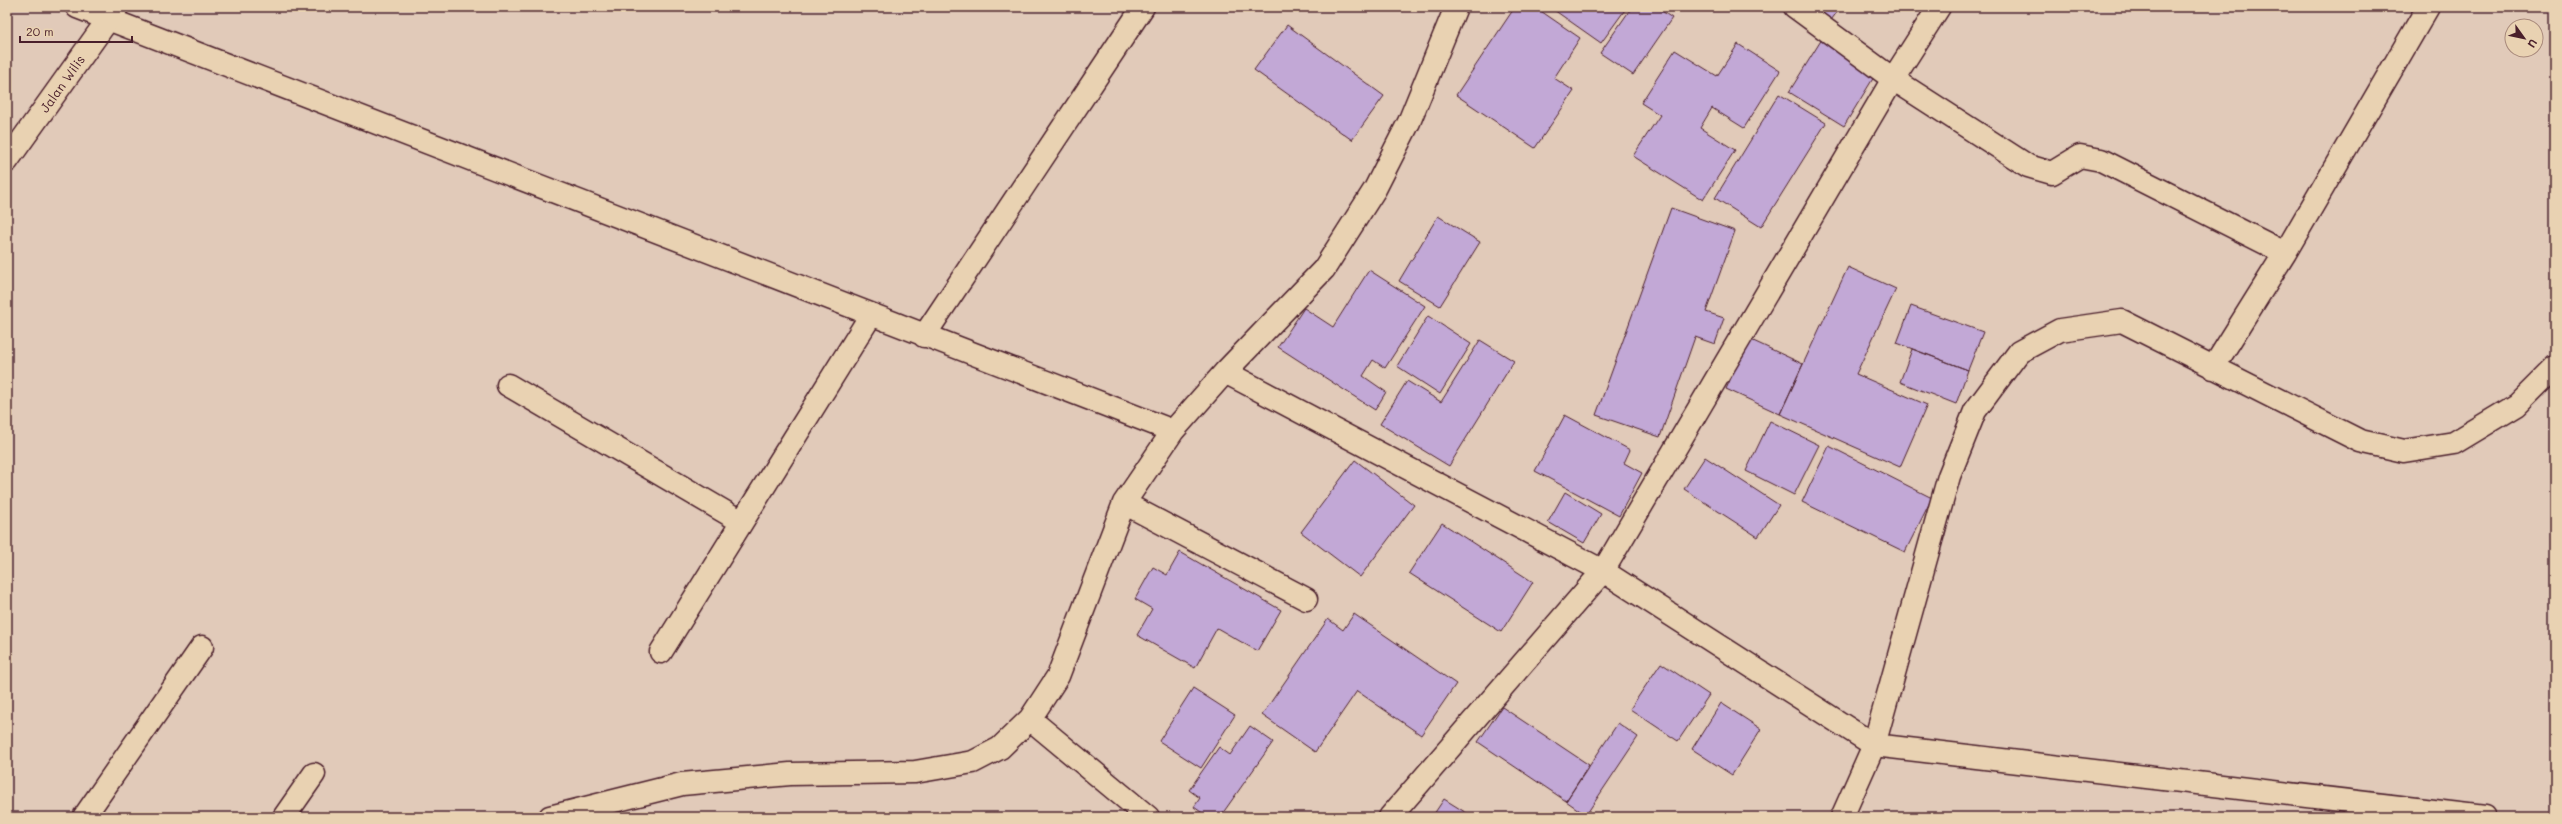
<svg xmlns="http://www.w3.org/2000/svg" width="2562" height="824" viewBox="0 0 2562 824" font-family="Mali,sans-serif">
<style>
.building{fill:#c2a8d6;stroke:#4a1f2b}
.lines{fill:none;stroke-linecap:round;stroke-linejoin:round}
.street-casing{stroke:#4a1f2b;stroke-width:25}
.secondary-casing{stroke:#4a1f2b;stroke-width:25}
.street{stroke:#e9d2b2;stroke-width:22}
.secondary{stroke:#e9d2b2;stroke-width:22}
.labels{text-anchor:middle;stroke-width:3.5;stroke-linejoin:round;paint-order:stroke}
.street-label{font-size:13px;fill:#4a1f2b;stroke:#e9d2b2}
</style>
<rect width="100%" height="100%" fill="#e1cab9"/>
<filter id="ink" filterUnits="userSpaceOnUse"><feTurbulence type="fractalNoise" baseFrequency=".025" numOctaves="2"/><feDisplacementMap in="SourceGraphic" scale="8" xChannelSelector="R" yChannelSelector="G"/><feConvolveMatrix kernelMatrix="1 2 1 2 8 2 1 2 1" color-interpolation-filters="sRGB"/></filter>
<g filter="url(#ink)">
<path class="building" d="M1515,7H1535L1580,38L1554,78L1574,91L1535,148L1456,95Z
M1556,7H1627L1601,43L1554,10Z
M1632,7H1656L1672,18L1633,75L1600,53Z
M1807,7H1841L1828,24Z
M1287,25L1384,96L1352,140L1254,70Z
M1822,39L1877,72L1844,126L1789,92Z
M1738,44L1780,71L1744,128L1712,108L1700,128L1735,150L1703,200L1633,156L1660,115L1641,103L1675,50L1717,76Z
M1779,94L1826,123L1761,227L1715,198Z
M1671,208L1735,231L1706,312L1724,318L1715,344L1695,337L1660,437L1596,415Z
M1438,216L1480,242L1440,306L1399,281Z
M1848,267L1896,289L1856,374L1927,405L1900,467L1780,414Z
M1369,270L1425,306L1385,368L1373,360L1363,376L1386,392L1375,410L1278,347L1304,308L1333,327Z
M1911,306L1983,332L1968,370L1897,343Z
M1428,316L1471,344L1440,394L1397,366Z
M1749,339L1803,364L1780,414L1726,389Z
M1480,340L1514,361L1449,466L1380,424L1407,381L1441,402Z
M1912,349L1968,370L1956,404L1900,382Z
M1565,415L1630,450L1624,463L1642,473L1619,516L1535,471Z
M1770,421L1819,445L1794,495L1746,471Z
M1829,446L1932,498L1905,552L1802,502Z
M1705,457L1779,505L1758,537L1684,489Z
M1355,460L1414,505L1360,577L1301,532Z
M1565,492L1601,514L1584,543L1548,522Z
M1442,523L1533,582L1501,632L1409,573Z
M1180,552L1281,610L1257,651L1217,628L1195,668L1137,635L1152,609L1135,599L1153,567L1167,575Z
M1354,614L1456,684L1421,735L1357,691L1315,752L1262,715L1328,619L1343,630Z
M1661,663L1709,695L1678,741L1630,709Z
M1193,688L1235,715L1201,768L1159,741Z
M1721,703L1761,729L1732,775L1692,749Z
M1502,707L1589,765L1566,801L1478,742Z
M1618,723L1638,737L1586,815L1566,801Z
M1250,726L1273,742L1220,817H1208L1194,807L1200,798L1189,790L1219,747L1230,755Z
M1444,799L1473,817H1432Z"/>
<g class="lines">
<defs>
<path id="street" d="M77,7L1173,431
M1795,7L1893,79L2028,166L2052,173L2080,156L2101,160L2285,253
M924,336L1143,7
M2213,368L2285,253L2428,7
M1225,372L1603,571L1874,745L2485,817
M508,385L742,522
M1124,503L1306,599
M661,652L871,315
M1030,719L1148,817
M84,817L202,647
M284,817L314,774
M550,817L682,784L790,774L915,772L973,762L1000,748L1030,719L1058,676L1124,503L1173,431L1225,372L1324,269L1375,189L1409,122L1456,7
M1390,817L1603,571L1893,79L1939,7
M1842,817L1874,745L1949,476L1975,411L2019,352L2060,330L2122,321L2360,441L2404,451L2454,443L2517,405L2555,367"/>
<g id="secondary">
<path id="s1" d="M7,161L117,7"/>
</g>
</defs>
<use href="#street" class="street-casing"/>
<use href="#secondary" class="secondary-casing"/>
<use href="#street" class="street"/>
<use href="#secondary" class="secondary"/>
</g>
</g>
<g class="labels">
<g class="street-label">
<text dy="5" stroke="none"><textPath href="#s1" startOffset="95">Jalan Wilis</textPath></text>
</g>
</g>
<rect width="2562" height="824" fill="none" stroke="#e9d2b2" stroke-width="24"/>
<rect x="12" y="12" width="2538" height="800" fill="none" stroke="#4a1f2b" stroke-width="1.5" filter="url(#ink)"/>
<g transform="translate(2524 38) rotate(123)"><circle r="19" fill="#e9d2b2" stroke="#a98a7c"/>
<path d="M0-3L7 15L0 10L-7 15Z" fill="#4a1f2b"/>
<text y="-6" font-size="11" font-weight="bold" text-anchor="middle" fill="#4a1f2b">U</text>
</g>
<path d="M20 36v6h112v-6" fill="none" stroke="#4a1f2b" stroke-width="2"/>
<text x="26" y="36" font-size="12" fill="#4a1f2b" stroke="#e9d2b2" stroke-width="3" paint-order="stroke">20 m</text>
</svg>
